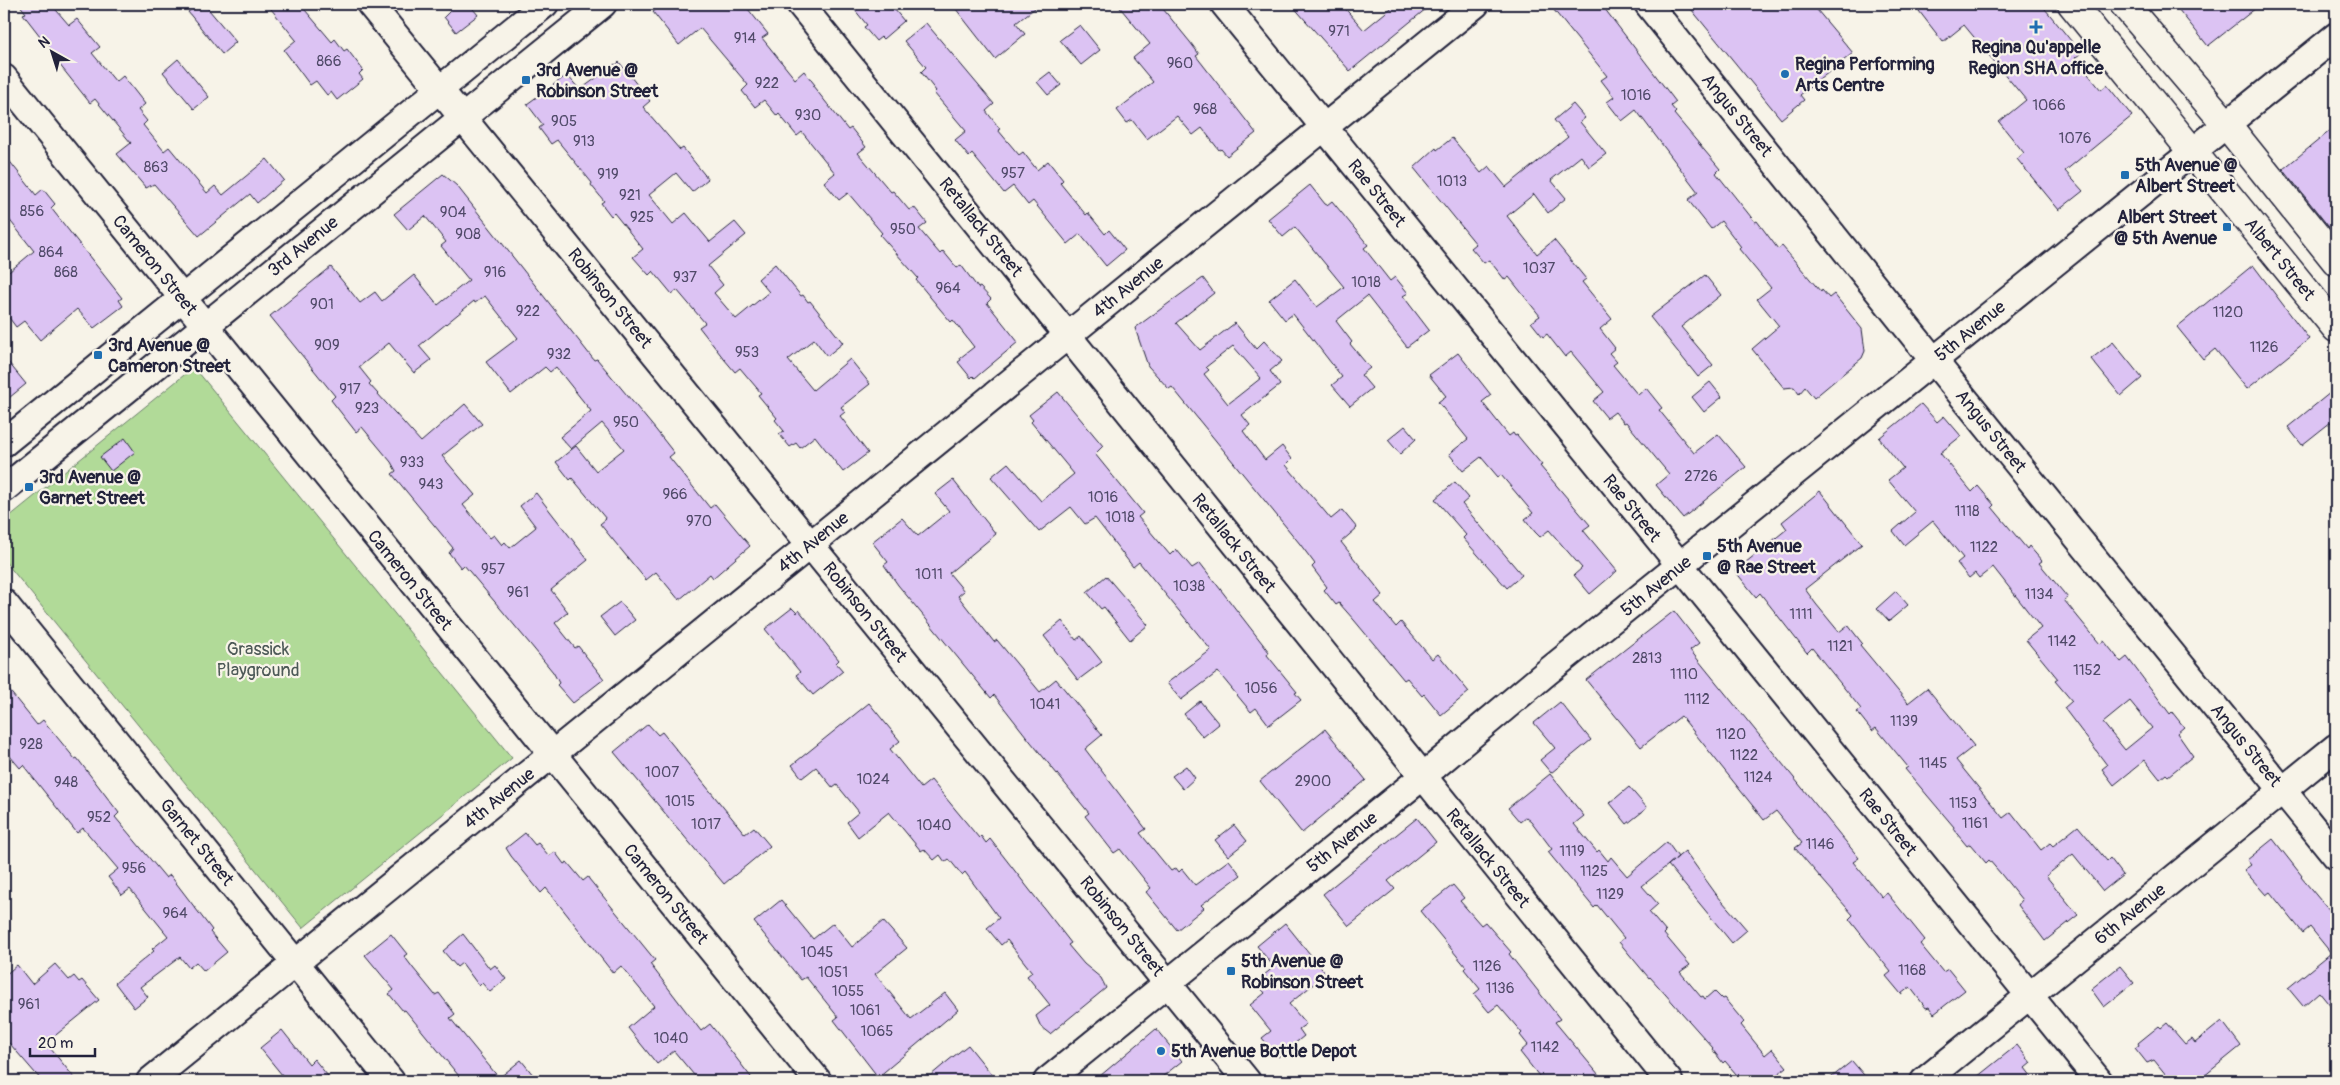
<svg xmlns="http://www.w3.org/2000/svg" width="2340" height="1085" viewBox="0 0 2340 1085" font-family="Pangolin,sans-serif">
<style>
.green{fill:#b1da98;stroke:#6a7e6a}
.building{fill:#dcc3f3;stroke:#22223b;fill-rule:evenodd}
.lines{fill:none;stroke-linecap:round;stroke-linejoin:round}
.minor-casing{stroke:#22223b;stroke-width:30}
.major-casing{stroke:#22223b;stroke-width:31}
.minor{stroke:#f7f3e8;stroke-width:26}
.major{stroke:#f7f3e8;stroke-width:28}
.poi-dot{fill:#1f6fb2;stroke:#f7f3e8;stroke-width:2}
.labels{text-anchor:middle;stroke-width:4.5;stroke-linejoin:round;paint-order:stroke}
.number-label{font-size:15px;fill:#504a69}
.poi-label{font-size:18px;font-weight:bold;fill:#22223b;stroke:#f7f3e8;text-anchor:start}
.street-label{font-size:18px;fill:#22223b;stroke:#f7f3e8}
.park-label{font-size:18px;fill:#4d5957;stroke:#f7f3e8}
</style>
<rect width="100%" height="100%" fill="#f7f3e8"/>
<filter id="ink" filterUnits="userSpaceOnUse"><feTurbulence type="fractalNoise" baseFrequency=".02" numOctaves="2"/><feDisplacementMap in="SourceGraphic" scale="10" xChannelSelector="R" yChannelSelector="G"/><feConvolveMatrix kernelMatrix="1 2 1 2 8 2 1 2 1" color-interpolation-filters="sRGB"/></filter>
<g filter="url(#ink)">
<path class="green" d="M194,367L512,758L303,928L4,560V521Z"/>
<path class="building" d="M19,4H51L69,25L77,19L100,47L92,53L116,82L123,76L145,104L138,110L147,121L143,125L164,151L169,147L207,193L215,186L223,195L267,159L284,180L257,203L250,194L199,236L154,184L146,188L117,154L131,143L95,99L90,103L59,64L61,63L23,14L26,13Z
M199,4H204L236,42L222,54L188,12Z
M267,4H300L332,42L335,39L344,51L347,49L363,70L359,74L363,79L337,100L331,92L327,95L316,81L310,85L284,50L296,40Z
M444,4H469L478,15L456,32L444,17L450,11Z
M663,4H744L768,34L762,38L795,79L804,71L815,85L813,86L848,130L851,128L866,147L858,153L891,192L893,191L909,210L914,207L927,223L919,229L940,254L943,251L957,268L961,265L978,288L980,287L991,299L987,303L1018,342L975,378L973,376L971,378L958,362L961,360L960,358L974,347L953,320L951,322L940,309L916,280L918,278L880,235L882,233L848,193L839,200L824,182L835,173L802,132L797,136L779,114L777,116L764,100L755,107L742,91L748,85L700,28L679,45L653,12Z
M850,4H890L904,21L883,39L881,37L876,41L864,27L867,25Z
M952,4H1040L1016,23L1025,34L995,59Z
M1117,4H1159L1190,42L1199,54L1196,56L1256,133L1227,156L1221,149L1219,150L1202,128L1193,135L1177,116L1147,139L1132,120L1127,123L1117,110L1153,82L1133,58L1150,44Z
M1291,4H1341L1364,30L1396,4H1432L1350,71Z
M1549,4H1601L1676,102L1671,106L1676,112L1674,114L1720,169L1716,173L1755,222L1757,221L1778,249L1782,246L1821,292L1822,290L1829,298L1834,294L1862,329L1865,351L1862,358L1814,398L1805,387L1799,394L1794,387L1784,388L1752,349L1779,326L1757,299L1771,288L1739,249L1741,247L1721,221L1711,229L1688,200L1698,192L1636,110L1622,121L1607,102L1614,97L1601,80L1607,76Z
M1687,4H1812L1853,53L1800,95L1804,100L1781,119Z
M1927,4H2041L2081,53L2075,58L2101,90L2107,85L2132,116L2065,171L2083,191L2059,210L2017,159L2024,153L1999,122L2026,100L1964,25L1943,42L1919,11Z
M2174,4H2261L2208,46Z
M926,23L994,104L986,111L1000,129L998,130L1019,155L1023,152L1037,170L1048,161L1063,180L1060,183L1086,215L1088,213L1105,234L1109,230L1125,250L1106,266L1080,234L1068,244L1033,201L1028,205L1013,186L1004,193L972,154L969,157L955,140L966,131L934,93L936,91L921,72L926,67L904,41Z
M1080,25L1100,50L1081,65L1060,40Z
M178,59L209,97L194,109L163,72Z
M619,62L650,101L643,107L680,150L683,148L708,179L692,192L676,173L649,195L673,224L686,213L710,242L735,222L746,235L708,266L723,285L714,293L736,319L769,292L758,279L775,264L801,296L803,295L808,302L810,301L843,343L827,356L814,339L788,360L813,390L850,359L870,384L841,407L845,412L840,416L868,453L843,472L815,436L800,448L796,443L790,447L779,434L784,431L775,420L777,418L758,395L761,393L740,368L735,372L724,359L699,327L705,323L677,290L672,294L653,271L649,275L633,257L643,249L614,213L611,216L601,203L604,201L591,185L592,183L557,140L551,144L539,128L543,125L527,104L567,75L580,90L615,64L616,65Z
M1050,72L1061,85L1048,95L1037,82Z
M1573,104L1585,118L1580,122L1606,154L1589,167L1581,156L1551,180L1566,198L1548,213L1534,194L1507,216L1537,254L1554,240L1586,279L1582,282L1612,319L1600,329L1615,348L1609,353L1617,362L1613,365L1638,395L1646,388L1662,408L1659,410L1694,453L1718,434L1746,467L1683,518L1656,485L1669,474L1626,422L1624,423L1615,412L1607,418L1593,401L1604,392L1571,352L1565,357L1547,334L1543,337L1531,322L1540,316L1509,277L1505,280L1489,260L1484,263L1471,248L1476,244L1414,168L1436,148L1437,150L1452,138L1481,173L1489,166L1506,187L1568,137L1554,120Z
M2336,126V236L2283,169Z
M4,154L36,195L43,189L55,204L51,208L122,298L119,300L123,306L94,328L77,309L40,340L24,321L16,327L4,311V276L34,251L4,213Z
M443,174L457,186L594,360L597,359L656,430L674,453L669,457L710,508L715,504L750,546L713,578L710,574L679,600L656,572L646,580L600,524L606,519L572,478L570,480L556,462L576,446L596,471L624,449L602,423L571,449L560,437L591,411L556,367L550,372L545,367L511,394L486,362L518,338L485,296L475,303L474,301L419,346L431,360L414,373L389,343L359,367L371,382L369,384L421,442L465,404L482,424L442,456L475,495L463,505L490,538L494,535L502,545L505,542L510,548L536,527L520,506L536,493L588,560L551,590L568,612L555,623L575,648L578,646L604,679L573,703L557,685L559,683L553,672L530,644L464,565L461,568L449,553L453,548L392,474L396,471L391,462L362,427L356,432L331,400L335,396L270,316L331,267L360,303L375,292L382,301L414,275L438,305L469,280L441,246L446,242L425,216L408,230L394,214Z
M1310,185L1325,204L1327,205L1332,201L1368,245L1364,248L1390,281L1395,277L1408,293L1403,296L1429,330L1407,347L1367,296L1336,321L1352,342L1350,344L1370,368L1361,375L1372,388L1350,406L1332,385L1342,377L1293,314L1285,320L1269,300L1295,279L1317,307L1344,287L1295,227L1283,237L1268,219Z
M2253,265L2309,339L2247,389L2215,349L2203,359L2177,327Z
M1705,275L1721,295L1681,327L1713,365L1698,377L1650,317Z
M1203,278L1214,293L1176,323L1200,350L1235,323L1256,349L1264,341L1282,361L1270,371L1280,385L1242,415L1250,425L1243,431L1265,460L1282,446L1292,459L1286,465L1331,519L1342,510L1357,528L1341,542L1383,595L1375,602L1396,627L1401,622L1432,659L1438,654L1469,692L1441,715L1424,694L1422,696L1407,678L1404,680L1354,620L1339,603L1336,605L1324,590L1327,587L1312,567L1315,564L1300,544L1172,387L1169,389L1148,366L1135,328ZM1233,346L1261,378L1228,404L1204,374L1209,370L1206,367Z
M2113,342L2142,378L2121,396L2091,359Z
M1458,353L1491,395L1482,402L1509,436L1513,433L1515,436L1517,435L1542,465L1540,466L1590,525L1583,530L1617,571L1590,594L1574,575L1582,568L1549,530L1540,537L1535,532L1525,519L1533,513L1501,475L1498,477L1481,457L1463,471L1449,454L1468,439L1438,402L1446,396L1429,375Z
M4,357L26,384L4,402Z
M1710,382L1722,397L1704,412L1692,397Z
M2336,388V418L2302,445L2288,427Z
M1058,392L1103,446L1095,454L1143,513L1138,517L1170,555L1176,549L1192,568L1200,563L1269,652L1267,655L1297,692L1295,693L1301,700L1269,725L1256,708L1251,712L1218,672L1181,700L1167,683L1211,650L1139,562L1133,567L1095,518L1085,524L1071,507L1039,532L991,477L1008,463L1041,501L1074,474L1031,422L1033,420L1029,415Z
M1921,404L1937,422L1944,416L1961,436L1940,453L1972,492L1978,486L1994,505L1992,507L2027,549L2029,546L2042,561L2039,563L2068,598L2064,600L2100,644L2104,641L2121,662L2127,657L2170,714L2172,712L2184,727L2177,733L2193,756L2168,776L2166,774L2160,779L2145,760L2114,785L2102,769L2107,765L2064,708L2072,701L2055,681L2058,679L2026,640L2041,628L1993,567L1979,578L1975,573L1969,578L1957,563L1963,558L1933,521L1904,545L1893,531L1915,512L1888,480L1903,468L1879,438ZM2130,701L2152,728L2125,750L2103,723Z
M1405,426L1416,439L1400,454L1388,440Z
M125,438L135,452L111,471L100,457Z
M953,480L996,534L949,573L964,591L958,596L994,642L997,640L1040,692L1056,679L1102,735L1085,749L1146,829L1140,833L1171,871L1176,868L1179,872L1182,869L1195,885L1229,860L1241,875L1201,905L1204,908L1177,930L1146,892L1151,888L1120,849L1114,853L1085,816L1089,813L1026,736L994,695L991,698L898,585L884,565L888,562L872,542L902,518L918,536L949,511L935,494Z
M1455,482L1469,498L1462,504L1522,575L1507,588L1463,538L1466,535L1435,499Z
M1820,491L1862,544L1805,589L1816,604L1839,632L1848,625L1862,643L1860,645L1908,703L1927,688L1974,746L1956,760L2003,818L2011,812L2041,850L2050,843L2053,846L2078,826L2107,861L2110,858L2123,875L2103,891L2073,854L2046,876L2078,915L2045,941L2018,905L2022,900L2001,874L1989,860L1986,863L1970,844L1967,846L1953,829L1954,827L1905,769L1908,767L1876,728L1872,731L1857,712L1861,709L1812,648L1807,653L1760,593L1756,597L1735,571L1787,529L1782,522Z
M1106,576L1148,625L1130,640L1104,607L1101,609L1087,592Z
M1896,591L1908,605L1889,621L1877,608Z
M620,602L635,620L615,636L600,617Z
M792,608L797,613L799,610L839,660L836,663L843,671L813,695L796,675L800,672L765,629Z
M1674,611L1699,643L1690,650L1859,858L1853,862L1882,897L1887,893L1925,940L1920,944L1943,972L1948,969L1965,990L1934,1014L1929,1007L1926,1008L1910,987L1901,994L1886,976L1891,972L1849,919L1853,915L1795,848L1802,843L1776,811L1764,820L1681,716L1641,747L1586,680Z
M1062,621L1076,640L1081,636L1102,662L1078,680L1044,636Z
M4,684L37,725L43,720L75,759L77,758L119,813L115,817L166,878L170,875L212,930L210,932L227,952L204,971L196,962L189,968L180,957L140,987L148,997L134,1008L115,983L154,951L152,949L168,936L130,889L122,895L108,877L118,869L83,828L77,833L23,765L20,768L4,749Z
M1200,701L1219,724L1203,737L1184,714Z
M1560,702L1591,740L1551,773L1540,760L1555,748L1534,723Z
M869,703L900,741L890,749L921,788L931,780L979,838L981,836L986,843L990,839L1071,943L1068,945L1084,964L1101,978L1106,988L1050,1034L1041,1027L1036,1016L1050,1005L1027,976L1032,972L1007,940L1001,945L987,928L999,918L965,872L962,875L949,859L945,862L940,855L934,860L924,849L921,851L889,812L858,837L847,822L859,812L837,785L833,788L816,767L802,778L792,765Z
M648,724L658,735L662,732L745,834L754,827L770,846L724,884L614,752Z
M1325,729L1366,780L1302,833L1260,781Z
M1186,766L1195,778L1183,789L1172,776Z
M1550,774L1584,816L1574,824L1597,852L1599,850L1608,861L1611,857L1627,876L1667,842L1678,857L1642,886L1658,904L1649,912L1666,932L1664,934L1690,965L1680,972L1701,997L1703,996L1705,999L1714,991L1722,999L1724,998L1744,1022L1741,1025L1765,1055L1772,1049L1787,1067L1769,1081H1742L1725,1061L1723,1063L1712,1049L1713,1048L1650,977L1649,978L1619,942L1624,938L1597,905L1594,908L1548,852L1552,849L1531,821L1526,817L1520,822L1508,808Z
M1629,787L1647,808L1627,824L1610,803Z
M1417,818L1436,842L1388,881L1395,889L1349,926L1323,894Z
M1234,825L1247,841L1228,856L1215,840Z
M525,833L535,845L538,843L549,856L555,852L564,864L567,862L583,881L588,877L589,879L655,960L650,964L701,1031L710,1024L754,1081H699L674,1051L657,1064L628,1028L654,1006L621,966L613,973L546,888L541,893L511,856L506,848Z
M2273,839L2302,876L2301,877L2336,919V1013L2319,992L2303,1006L2288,988L2331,953L2310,927L2303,933L2270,892L2266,895L2244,870L2251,865L2247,860Z
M1685,851L1716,894L1747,930L1732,943L1668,865Z
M1453,885L1464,898L1460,901L1481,925L1485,922L1511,952L1509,954L1560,1019L1555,1022L1604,1081H1543L1520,1052L1528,1045L1520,1035L1522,1033L1498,1005L1489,1012L1474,994L1480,989L1464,969L1466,967L1420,911Z
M781,900L813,939L833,923L852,947L883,921L907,948L875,974L911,1019L945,993L958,1010L878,1077L834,1020L838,1017L806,977L801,980L754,922Z
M1285,923L1326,974L1289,1004L1306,1024L1299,1029L1304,1036L1278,1057L1262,1038L1271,1031L1250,1005L1265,993L1259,986L1267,979L1264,975L1274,967L1257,946Z
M391,934L407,954L404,956L413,968L435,995L439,993L455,1014L450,1018L499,1078L521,1060L538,1081H463L405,1010L403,1011L389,994L394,990L365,955Z
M463,934L490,969L495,965L506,979L490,992L482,983L479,986L462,963L457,967L443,951Z
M55,964L69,980L74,976L79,982L82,980L99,1000L46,1043L77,1081H42L4,1037V976L17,965L32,984Z
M2120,966L2134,983L2104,1007L2091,989Z
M2222,1021L2241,1046L2198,1081H2171L2154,1060L2147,1063L2135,1048L2139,1045L2138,1043L2159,1026L2161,1028L2167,1023L2185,1044L2192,1039L2195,1043Z
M1156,1029L1182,1061L1157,1081H1094Z
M282,1030L309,1064L314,1059L332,1081H287L260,1048Z
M968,1045L997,1081H924L949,1060Z
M2017,1045L2031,1063L2025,1068L2035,1081H1972Z
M1852,1061L1869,1081H1827Z"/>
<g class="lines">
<defs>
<path id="minor" d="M370,4L1247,1081
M800,4L1669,1081
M1224,4L2099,1081
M1648,4L1934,361L2336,856
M4,78L818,1081
M4,443L545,4
M4,489L603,4
M4,603L391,1081
M150,1081L1476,4
M1047,1081L1422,777L1546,673L2336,36
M1924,1081L2336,747"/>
<path id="major" d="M2072,4L2336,328
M2124,4L2227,125L2336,261"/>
</defs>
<use href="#minor" class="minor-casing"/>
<use href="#major" class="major-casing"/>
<use href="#minor" class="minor"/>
<use href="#major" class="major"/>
</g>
</g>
<g class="poi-dot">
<path d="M2033.5 19.5h5v5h5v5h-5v5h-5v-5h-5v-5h5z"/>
<circle cx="1785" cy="74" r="5"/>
<rect x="521" y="75" width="10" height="10" rx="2.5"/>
<rect x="2120" y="170" width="10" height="10" rx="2.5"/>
<rect x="2222" y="222" width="10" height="10" rx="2.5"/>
<rect x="93" y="350" width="10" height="10" rx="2.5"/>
<rect x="24" y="482" width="10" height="10" rx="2.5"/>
<rect x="1702" y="551" width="10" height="10" rx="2.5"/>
<rect x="1226" y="966" width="10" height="10" rx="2.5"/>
<circle cx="1161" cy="1051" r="5"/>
</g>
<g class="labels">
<g class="number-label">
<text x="1339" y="36">971</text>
<text x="745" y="43">914</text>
<text x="329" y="66">866</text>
<text x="1180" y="68">960</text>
<text x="767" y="88">922</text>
<text x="1636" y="100">1016</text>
<text x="2049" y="110">1066</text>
<text x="1205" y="114">968</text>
<text x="808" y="120">930</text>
<text x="564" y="126">905</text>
<text x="2075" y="143">1076</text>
<text x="584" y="146">913</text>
<text x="156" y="172">863</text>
<text x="1013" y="178">957</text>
<text x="608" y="179">919</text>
<text x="1452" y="186">1013</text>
<text x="630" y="200">921</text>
<text x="32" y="216">856</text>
<text x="453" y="217">904</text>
<text x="642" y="222">925</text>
<text x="903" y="234">950</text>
<text x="468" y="239">908</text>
<text x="51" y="257">864</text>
<text x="1539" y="273">1037</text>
<text x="66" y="277">868</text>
<text x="495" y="277">916</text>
<text x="685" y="282">937</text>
<text x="1366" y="287">1018</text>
<text x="948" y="293">964</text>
<text x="322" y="309">901</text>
<text x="528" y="316">922</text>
<text x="2228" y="317">1120</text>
<text x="327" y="350">909</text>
<text x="2264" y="352">1126</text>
<text x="747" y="357">953</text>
<text x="559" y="359">932</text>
<text x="350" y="394">917</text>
<text x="367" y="413">923</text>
<text x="626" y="427">950</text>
<text x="412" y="467">933</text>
<text x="1701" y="481">2726</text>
<text x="431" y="489">943</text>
<text x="675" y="499">966</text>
<text x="1103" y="502">1016</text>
<text x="1967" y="516">1118</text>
<text x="1120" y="522">1018</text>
<text x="699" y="526">970</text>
<text x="1984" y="552">1122</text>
<text x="493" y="574">957</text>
<text x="929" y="579">1011</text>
<text x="1189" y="591">1038</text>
<text x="518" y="597">961</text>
<text x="2039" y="599">1134</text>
<text x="1801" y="619">1111</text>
<text x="2062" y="646">1142</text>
<text x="1840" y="651">1121</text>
<text x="1647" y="663">2813</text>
<text x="2087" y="675">1152</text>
<text x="1684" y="679">1110</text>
<text x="1261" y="693">1056</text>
<text x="1697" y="704">1112</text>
<text x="1045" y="709">1041</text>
<text x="1904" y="726">1139</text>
<text x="1731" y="739">1120</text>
<text x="31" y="749">928</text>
<text x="1744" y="760">1122</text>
<text x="1933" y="768">1145</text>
<text x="662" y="777">1007</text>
<text x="1758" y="782">1124</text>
<text x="873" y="784">1024</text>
<text x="1313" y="786">2900</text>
<text x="66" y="787">948</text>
<text x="680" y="806">1015</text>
<text x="1963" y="808">1153</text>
<text x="99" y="822">952</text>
<text x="1975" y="828">1161</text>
<text x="706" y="829">1017</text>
<text x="934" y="830">1040</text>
<text x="1820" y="849">1146</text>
<text x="1572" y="856">1119</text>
<text x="134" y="873">956</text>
<text x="1594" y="876">1125</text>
<text x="1610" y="899">1129</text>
<text x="175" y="918">964</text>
<text x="817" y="957">1045</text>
<text x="1487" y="971">1126</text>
<text x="1912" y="975">1168</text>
<text x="833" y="977">1051</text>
<text x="1500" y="993">1136</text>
<text x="848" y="996">1055</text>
<text x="29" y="1009">961</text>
<text x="865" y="1015">1061</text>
<text x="877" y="1036">1065</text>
<text x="671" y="1043">1040</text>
<text x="1545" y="1052">1142</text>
</g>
<g class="poi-label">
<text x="2036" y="53" text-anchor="middle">Regina Qu'appelle<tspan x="2036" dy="21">Region SHA office</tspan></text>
<text x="1795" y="70">Regina Performing<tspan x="1795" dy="21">Arts Centre</tspan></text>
<text x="536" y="76">3rd Avenue @<tspan x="536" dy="21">Robinson Street</tspan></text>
<text x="2135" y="171">5th Avenue @<tspan x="2135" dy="21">Albert Street</tspan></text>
<text x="2217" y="223" text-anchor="end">Albert Street<tspan x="2217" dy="21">@ 5th Avenue</tspan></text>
<text x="108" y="351">3rd Avenue @<tspan x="108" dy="21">Cameron Street</tspan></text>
<text x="39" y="483">3rd Avenue @<tspan x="39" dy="21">Garnet Street</tspan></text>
<text x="1717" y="552">5th Avenue<tspan x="1717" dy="21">@ Rae Street</tspan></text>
<text x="1241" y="967">5th Avenue @<tspan x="1241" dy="21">Robinson Street</tspan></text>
<text x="1171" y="1057">5th Avenue Bottle Depot</text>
</g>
<g class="street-label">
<text transform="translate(1737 115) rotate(51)" y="6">Angus Street</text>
<text transform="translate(1377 193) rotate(51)" y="6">Rae Street</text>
<text transform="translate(981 227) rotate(51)" y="6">Retallack Street</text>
<text transform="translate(303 246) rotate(-39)" y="6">3rd Avenue</text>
<text transform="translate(2280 259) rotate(51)" y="6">Albert Street</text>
<text transform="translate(155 265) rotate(51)" y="6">Cameron Street</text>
<text transform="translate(1128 287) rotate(-39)" y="6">4th Avenue</text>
<text transform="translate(610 298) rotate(51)" y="6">Robinson Street</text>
<text transform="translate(1970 331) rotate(-39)" y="6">5th Avenue</text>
<text transform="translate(1991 431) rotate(51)" y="6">Angus Street</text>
<text transform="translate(1632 508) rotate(51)" y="6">Rae Street</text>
<text transform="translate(813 542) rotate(-39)" y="6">4th Avenue</text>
<text transform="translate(1234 543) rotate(51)" y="6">Retallack Street</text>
<text transform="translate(410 580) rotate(51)" y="6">Cameron Street</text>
<text transform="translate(1656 586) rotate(-39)" y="6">5th Avenue</text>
<text transform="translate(865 612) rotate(51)" y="6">Robinson Street</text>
<text transform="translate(2246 745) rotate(51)" y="6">Angus Street</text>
<text transform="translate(499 798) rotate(-39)" y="6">4th Avenue</text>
<text transform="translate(1888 822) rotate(51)" y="6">Rae Street</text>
<text transform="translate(197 842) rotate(51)" y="6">Garnet Street</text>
<text transform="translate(1342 842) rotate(-39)" y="6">5th Avenue</text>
<text transform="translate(1488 858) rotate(51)" y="6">Retallack Street</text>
<text transform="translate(666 894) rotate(51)" y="6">Cameron Street</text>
<text transform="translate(2130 914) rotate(-39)" y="6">6th Avenue</text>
<text transform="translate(1122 926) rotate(51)" y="6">Robinson Street</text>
</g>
<g class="park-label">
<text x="258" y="655">Grassick<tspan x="258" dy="21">Playground</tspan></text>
</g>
</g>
<rect width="2340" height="1085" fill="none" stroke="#f7f3e8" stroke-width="20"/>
<rect x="10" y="10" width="2320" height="1065" fill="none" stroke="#22223b" stroke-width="2" filter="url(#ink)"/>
<g transform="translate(52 52) rotate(321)" stroke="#f7f3e8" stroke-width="4" paint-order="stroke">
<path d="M0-4L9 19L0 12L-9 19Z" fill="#22223b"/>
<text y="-8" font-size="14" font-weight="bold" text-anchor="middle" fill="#22223b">N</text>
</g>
<path d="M30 1048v8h65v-8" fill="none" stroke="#22223b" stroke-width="2.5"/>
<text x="38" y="1048" font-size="15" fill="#22223b" stroke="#f7f3e8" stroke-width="4" paint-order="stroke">20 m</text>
</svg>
